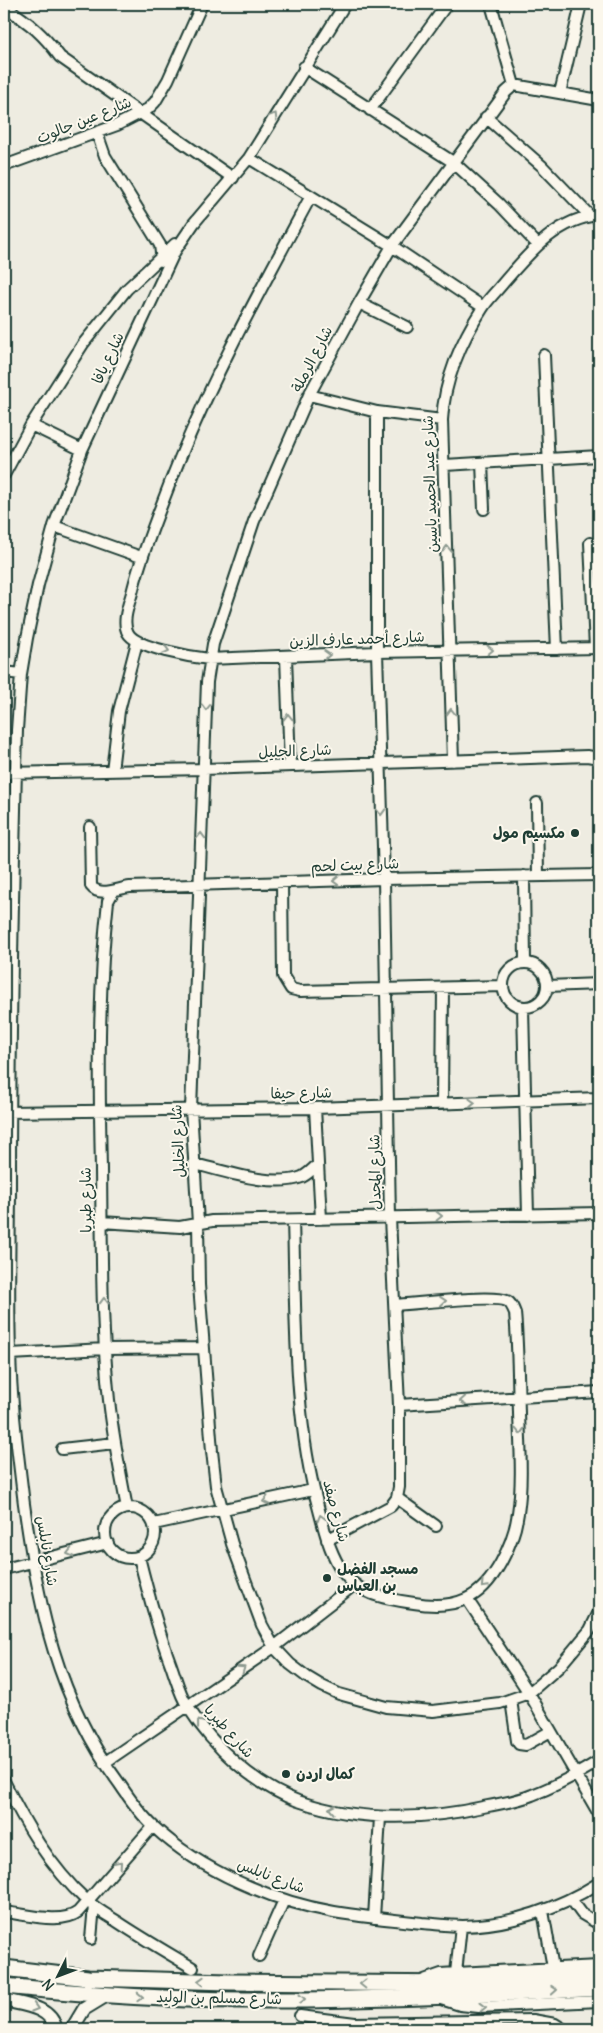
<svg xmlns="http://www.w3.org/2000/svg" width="603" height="2033" viewBox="0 0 603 2033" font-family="Delius,'Playpen Sans Arabic',sans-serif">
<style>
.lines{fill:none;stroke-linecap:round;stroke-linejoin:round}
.minor-casing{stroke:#1f3d34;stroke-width:14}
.major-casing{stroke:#1f3d34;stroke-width:16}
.highway-casing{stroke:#1f3d34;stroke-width:19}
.minor{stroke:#fbf7ec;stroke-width:10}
.major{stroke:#fbf7ec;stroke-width:12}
.highway{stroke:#fbf7ec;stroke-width:15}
.oneway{stroke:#8d9a90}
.poi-dot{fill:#1f3d34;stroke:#fbf7ec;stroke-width:2}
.labels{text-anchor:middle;stroke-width:4;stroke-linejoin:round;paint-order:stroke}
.street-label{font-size:15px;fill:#1f3d34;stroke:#fbf7ec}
.poi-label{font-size:15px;font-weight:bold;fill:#1f3d34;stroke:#fbf7ec;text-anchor:start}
</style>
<rect width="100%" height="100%" fill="#eeece1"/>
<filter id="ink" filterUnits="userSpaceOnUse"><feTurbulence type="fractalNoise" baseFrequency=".02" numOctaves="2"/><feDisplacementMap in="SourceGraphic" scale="10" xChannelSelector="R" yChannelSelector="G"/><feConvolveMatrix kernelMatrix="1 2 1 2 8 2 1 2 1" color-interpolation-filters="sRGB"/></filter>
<g filter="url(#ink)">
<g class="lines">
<defs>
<path id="minor" d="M345,4L249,158L194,223L175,251L82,450L54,526L38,585L27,638L21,674L17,730C13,881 10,1031 10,1182C10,1238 8,1295 10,1351C11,1402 18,1454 24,1504C38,1605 57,1699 119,1783C129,1798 140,1814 154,1827C201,1871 272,1901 334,1912C364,1917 393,1920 422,1923C436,1924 449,1926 463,1926C511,1925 559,1908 599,1883
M491,4L514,85
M5,7C30,23 43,34 60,57L233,178
M304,67L453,162L499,204L538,245
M560,93L581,4
M599,100L514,85L506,92L392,246L359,303L309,395L254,521L213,644L207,682L191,1109L198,1223L199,1285L212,1451L216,1486L232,1544L262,1625L274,1647L290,1664L307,1677L322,1686L339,1694L386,1707L433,1711L500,1703L529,1693L559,1667L590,1630L599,1612
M370,110L447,4
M486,117L542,166L590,216
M97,133L105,156L160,245L162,261
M249,158L392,246L483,307
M4,166L117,125L148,109L155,102L168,80L202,4
M311,196C258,294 204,392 165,496C153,527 141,557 133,589C130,602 121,621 128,633C136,648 192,657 209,659L377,652L599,648
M359,303L407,327
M544,355L557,649
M309,395L377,412L442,420
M31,425L82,450
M482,463L484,509
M445,465L599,456
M4,475L31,425L83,344L127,289L175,244
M54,526L141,557
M590,543L595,648
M286,657L290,765
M4,672L21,674
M453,761L442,420C444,381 461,341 482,309C488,299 497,291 504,282C529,253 558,218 599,215
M112,771L119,711L137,642
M4,773L204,769L587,756L599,758
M537,803L538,876
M90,827L91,886C100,898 118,888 130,887L384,879L599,875
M524,876L525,963
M282,883L283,976L291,989L300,991L503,986
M113,892L108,901C98,990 99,1080 101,1169C102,1246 101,1324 109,1400C113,1437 120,1472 127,1508
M503 985a22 22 0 1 1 44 0a22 22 0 1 1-44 0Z
M547,986L599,984
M523,1008L528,1215
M442,1104L443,988
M315,1108L321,1219
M5,1112L315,1108L599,1098
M195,1164C224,1171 272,1188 302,1177C308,1174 313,1169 317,1165
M293,1220C296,1317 293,1416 319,1510C324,1529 329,1549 339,1566C354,1594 385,1599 414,1603C431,1606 451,1606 466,1599C494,1587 514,1542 518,1513C523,1480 520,1446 519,1413C518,1380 518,1346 515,1313C513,1308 511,1303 507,1301C492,1294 415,1304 395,1305
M101,1222L180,1227L212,1221L599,1213
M10,1354L105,1349L203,1348
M399,1405L599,1392
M62,1449L115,1443
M397,1498L436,1526
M105 1533a25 25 0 1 1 50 0a25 25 0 1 1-50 0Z
M154,1524L313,1490
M327,1540L391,1506L397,1498L399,1487V1405L390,1218L384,879L377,652V412
M139,1557C148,1593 158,1630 171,1665C176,1679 180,1695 188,1707C214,1748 253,1784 298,1801C359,1822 426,1820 488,1806C503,1803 518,1801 532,1795C556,1786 578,1774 599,1761
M4,1569L108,1543
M467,1599L529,1693L599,1814
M511,1700L517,1741L519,1744L526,1745L551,1731
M104,1763L274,1647L354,1585
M4,1781C25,1824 50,1867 86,1900C96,1909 107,1915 118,1922C142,1938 168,1953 193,1968
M571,1899L582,1914L599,1924
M543,1911L553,1968
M4,1912C25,1914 61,1925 78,1912L153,1826
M374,1918L380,1817
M91,1939L94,1906
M259,1956L284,1900
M456,1973L461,1926
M424,1980L441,1974L456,1973L599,1966
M441,1999L460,2005L479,2007L599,2001
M300,2016L355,2023L533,2020L555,2024L563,2029"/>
<path id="major" d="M4,2000C24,2005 50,2006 56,2029
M72,2029L84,2009L107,1995"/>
<path id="highway" d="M4,8L9,4
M4,1968L88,1978L229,1982L469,1984L599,1975
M4,1986C84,1994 164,2000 245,2000C363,2001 481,1995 599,1988"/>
</defs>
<use href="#minor" class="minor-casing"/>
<use href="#major" class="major-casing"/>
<use href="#highway" class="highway-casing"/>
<use href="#minor" class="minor"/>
<use href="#major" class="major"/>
<use href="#highway" class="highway"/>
</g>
<defs><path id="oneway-chevron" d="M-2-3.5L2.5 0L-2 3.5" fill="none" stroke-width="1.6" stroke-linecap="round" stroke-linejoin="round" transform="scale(1.25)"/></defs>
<g class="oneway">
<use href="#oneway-chevron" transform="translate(274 116) rotate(-58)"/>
<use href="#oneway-chevron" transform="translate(447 549) rotate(-91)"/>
<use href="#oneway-chevron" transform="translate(166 650) rotate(15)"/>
<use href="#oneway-chevron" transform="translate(490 650) rotate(-1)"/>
<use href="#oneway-chevron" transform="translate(327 655) rotate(-3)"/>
<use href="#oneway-chevron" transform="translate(206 707) rotate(92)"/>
<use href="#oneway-chevron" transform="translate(451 712) rotate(-92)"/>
<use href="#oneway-chevron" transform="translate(288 717) rotate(-92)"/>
<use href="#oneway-chevron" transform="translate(381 812) rotate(88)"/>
<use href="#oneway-chevron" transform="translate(201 836) rotate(-89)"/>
<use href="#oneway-chevron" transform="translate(336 881) rotate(178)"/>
<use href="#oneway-chevron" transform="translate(472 1103) rotate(-2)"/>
<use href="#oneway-chevron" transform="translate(439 1216) rotate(-1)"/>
<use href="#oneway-chevron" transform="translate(104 1301) rotate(-92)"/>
<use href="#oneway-chevron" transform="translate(443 1301) rotate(-5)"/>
<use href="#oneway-chevron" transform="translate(463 1401) rotate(176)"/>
<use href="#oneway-chevron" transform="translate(520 1431) rotate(89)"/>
<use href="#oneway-chevron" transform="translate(266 1501) rotate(168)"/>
<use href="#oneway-chevron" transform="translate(321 1518) rotate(-105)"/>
<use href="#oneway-chevron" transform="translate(70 1553) rotate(166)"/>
<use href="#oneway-chevron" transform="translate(484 1585) rotate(134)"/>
<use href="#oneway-chevron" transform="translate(242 1669) rotate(-35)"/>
<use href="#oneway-chevron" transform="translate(200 1723) rotate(-128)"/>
<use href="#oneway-chevron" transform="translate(332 1809) rotate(-169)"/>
<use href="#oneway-chevron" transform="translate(119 1864) rotate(-49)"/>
<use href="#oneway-chevron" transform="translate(201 1981) rotate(-178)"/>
<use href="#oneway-chevron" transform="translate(363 1984) rotate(-179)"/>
<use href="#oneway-chevron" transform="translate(554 1990) rotate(-4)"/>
<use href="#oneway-chevron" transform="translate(140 1997) rotate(2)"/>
<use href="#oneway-chevron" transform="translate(302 1999) rotate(-1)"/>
<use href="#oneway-chevron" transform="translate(483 2007) rotate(-1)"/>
<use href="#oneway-chevron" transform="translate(35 2008) rotate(17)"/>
</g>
</g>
<g class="poi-dot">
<circle cx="575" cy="833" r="5"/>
<circle cx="327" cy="1578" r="5"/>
<circle cx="286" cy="1774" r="5"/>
</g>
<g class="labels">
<g class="street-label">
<text transform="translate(84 120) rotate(-22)" y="5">شارع عين جالوت</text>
<text transform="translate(108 358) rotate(-65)" y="5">شارع يافا</text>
<text transform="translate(312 359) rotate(-63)" y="5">شارع الرملة</text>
<text transform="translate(430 484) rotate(-92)" y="5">شارع عبد الحميد ياسين</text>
<text transform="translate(357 639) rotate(-2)" y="5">شارع أحمد عارف الزين</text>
<text transform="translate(295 751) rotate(-2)" y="5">شارع الجليل</text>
<text transform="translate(355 865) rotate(-2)" y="5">شارع بيت لحم</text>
<text transform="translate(301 1093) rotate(-1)" y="5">شارع حيفا</text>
<text transform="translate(178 1141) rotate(-93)" y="5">شارع الخليل</text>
<text transform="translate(375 1172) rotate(-91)" y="5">شارع المجدل</text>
<text transform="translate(86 1200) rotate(-91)" y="5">شارع طبريا</text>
<text transform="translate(336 1511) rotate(75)" y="5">شارع صفد</text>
<text transform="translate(47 1551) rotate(81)" y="5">شارع نابلس</text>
<text transform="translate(229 1731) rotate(48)" y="5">شارع طبريا</text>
<text transform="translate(271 1876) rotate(21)" y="5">شارع نابلس</text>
<text transform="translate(219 1998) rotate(1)" y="5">شارع مسلم بن الوليد</text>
</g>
<g class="poi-label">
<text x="565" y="838" text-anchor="end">مكسيم مول</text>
<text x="337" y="1574">مسجد الفضل<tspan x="337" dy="17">بن العباس</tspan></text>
<text x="296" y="1779">كمال اردن</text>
</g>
</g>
<rect width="603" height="2033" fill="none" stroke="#fbf7ec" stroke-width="20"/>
<rect x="10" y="10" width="583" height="2013" fill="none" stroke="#1f3d34" stroke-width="2" filter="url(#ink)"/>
<g transform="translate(58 1976) rotate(228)" stroke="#fbf7ec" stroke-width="4" paint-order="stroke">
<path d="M0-4L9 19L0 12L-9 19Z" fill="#1f3d34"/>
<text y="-8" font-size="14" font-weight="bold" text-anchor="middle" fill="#1f3d34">N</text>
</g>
</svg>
